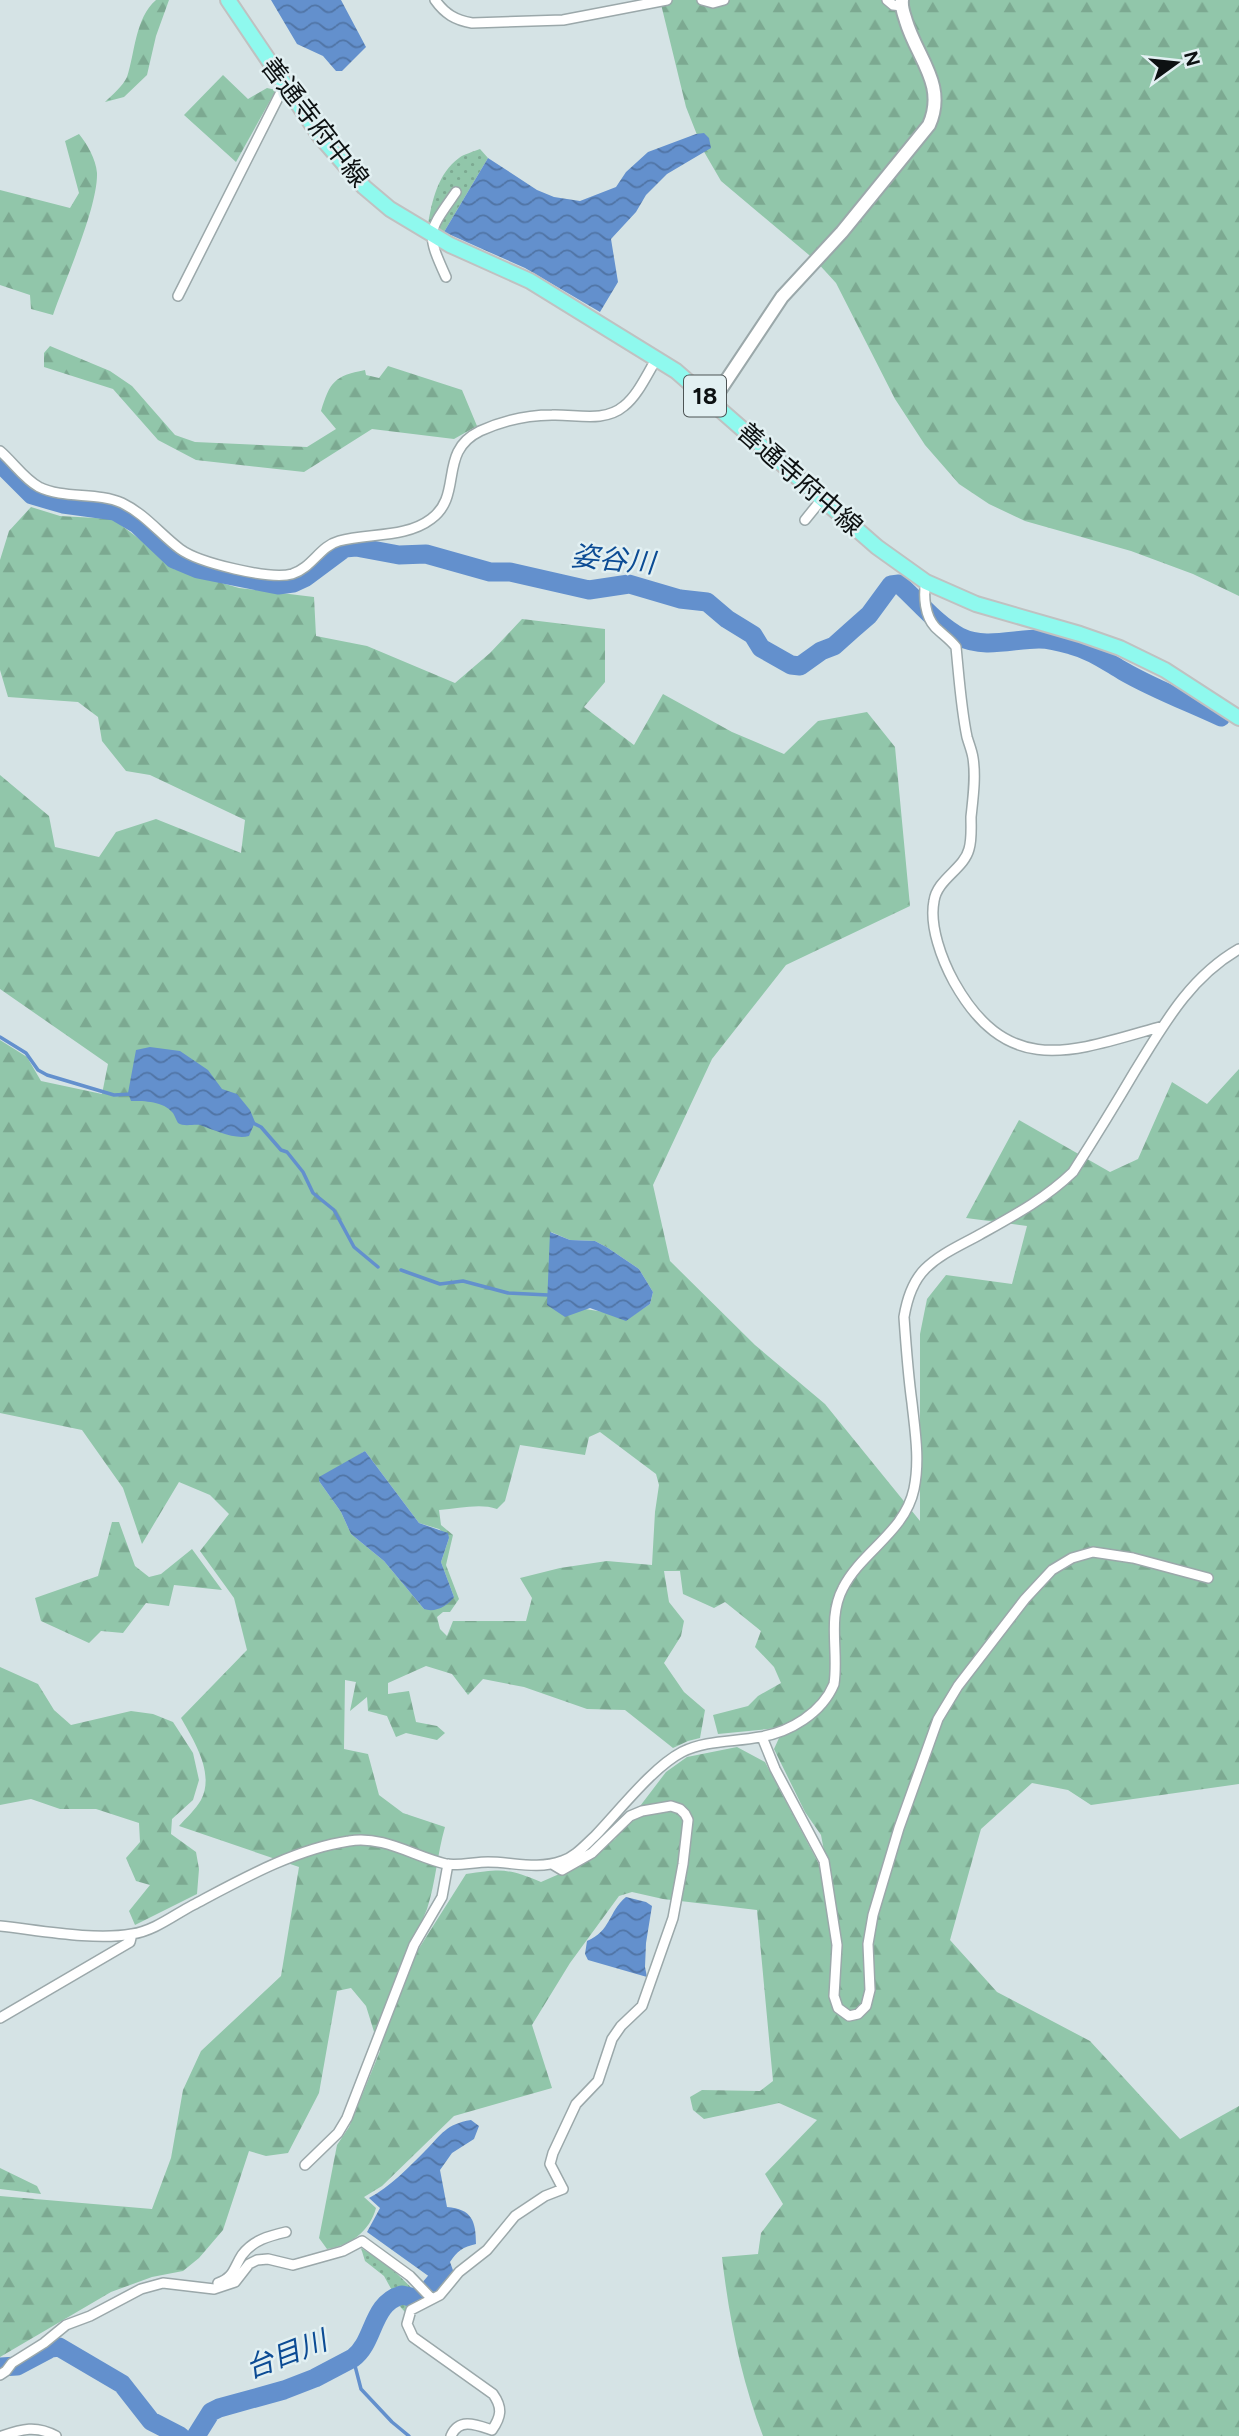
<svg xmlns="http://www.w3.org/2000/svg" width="1239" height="2436" viewBox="0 0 1239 2436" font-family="Figtree,'Noto Sans JP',sans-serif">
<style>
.grass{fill:url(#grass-dots)}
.forest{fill:url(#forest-firs);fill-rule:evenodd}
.water{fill:url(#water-waves)}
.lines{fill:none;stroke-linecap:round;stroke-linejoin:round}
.stream{stroke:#6390cd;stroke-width:3.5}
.river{stroke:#6390cd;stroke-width:19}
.street-casing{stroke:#9ba8aa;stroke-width:12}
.secondary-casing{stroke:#9ba8aa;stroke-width:16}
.primary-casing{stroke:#c0c1c1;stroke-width:18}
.street{stroke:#fff;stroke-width:9}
.secondary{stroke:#fff;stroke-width:12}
.primary{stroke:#8ff9ee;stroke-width:14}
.labels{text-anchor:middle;stroke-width:5;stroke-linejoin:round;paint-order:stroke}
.shield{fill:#e2f0f2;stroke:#4d5455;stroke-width:2}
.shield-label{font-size:24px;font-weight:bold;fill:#0d1112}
.street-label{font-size:26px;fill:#0d1112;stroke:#e2f0f2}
.water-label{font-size:28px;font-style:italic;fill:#0b4b94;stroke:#e2f0f2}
</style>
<defs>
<pattern id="grass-dots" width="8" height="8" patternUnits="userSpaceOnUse" patternTransform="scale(1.75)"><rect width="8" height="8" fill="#91c6aa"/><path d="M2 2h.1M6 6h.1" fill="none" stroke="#7ca991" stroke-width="1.8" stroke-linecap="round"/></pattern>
<pattern id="forest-firs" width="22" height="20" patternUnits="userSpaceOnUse" patternTransform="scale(1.75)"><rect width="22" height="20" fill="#91c6aa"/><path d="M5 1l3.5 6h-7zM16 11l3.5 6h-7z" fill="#7ca991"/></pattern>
<pattern id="water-waves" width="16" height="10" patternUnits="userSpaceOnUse" patternTransform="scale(1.75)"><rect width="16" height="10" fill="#6390cd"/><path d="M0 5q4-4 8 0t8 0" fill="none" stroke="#5074a5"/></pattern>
</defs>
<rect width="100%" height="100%" fill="#d5e3e5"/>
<path class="grass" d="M480,149L488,158L444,232L428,224C432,201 438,173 459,158C464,154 473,152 480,149Z
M361,2248L386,2263L423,2299L405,2312L391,2297L394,2294L384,2276L365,2261Z"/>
<path class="forest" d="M156,0H169L156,36L147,75L124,97L105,102C112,95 123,86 127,77C135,53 135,18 156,0Z
M660,0H1239V596L1193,574L1131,551L1025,521L989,504L959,484L925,445L895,399L836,283L815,260L721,181L703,150L686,107Z
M223,75L248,99L267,88L276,90L236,162L184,115Z
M79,134C87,144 96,159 97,173C98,207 65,280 53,315L31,309L30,295L0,285V190L70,208L79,193L65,141Z
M50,346L110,371L132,386L175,435L195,442L307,447L336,429L321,411C330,382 334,376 365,370L366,375L379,378L388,366L462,390L477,426L454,439L372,429L304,472L196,460L158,440L113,389L44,367V353Z
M31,507L60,516L113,519L146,544L174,569L239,588L314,597L316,636L367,646L455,683L490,653L522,619L605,629V682L584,707L634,745L663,694L732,732L784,754L818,721L867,712L895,747L910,906L786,965L712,1059L653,1185L670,1261L755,1345L825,1404L920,1521V1334L927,1299L946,1275L1012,1284L1027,1226L966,1218L1019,1120L1110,1172L1138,1159L1172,1082L1207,1104L1239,1069V1784L1091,1805L1068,1790L1032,1783L981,1829L950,1940L997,1992L1090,2041L1180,2139L1239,2106V2436H763C741,2379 729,2318 722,2257L758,2254L761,2233L783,2204L765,2174L817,2120L779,2103L704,2119L693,2110L690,2097L702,2090L760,2091L773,2081L757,1910L663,1899L632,1892L619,1896L570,1963L532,2025L552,2088L454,2116L382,2186L364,2197L376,2208C370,2231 350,2246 327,2249L319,2238L337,2145L349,2127L380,2051L366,2006L351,1988L337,1991L319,2093L288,2153L266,2156L249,2151L223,2230L199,2258L183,2271L152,2277L111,2292L0,2357V2196L152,2209L171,2158L183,2090L201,2051L281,1976L299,1867L179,1826C186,1818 196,1809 201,1800C215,1773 194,1741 181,1718L247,1650L234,1598L200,1551L229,1514L210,1495L179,1482L142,1544L123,1488L82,1430L0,1413V1040L27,1057L41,1081L102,1094L108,1064L0,989V775L49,816L55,847L99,857L116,832L156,819L241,853L245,820L150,775L126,771L102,741L98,717L78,702L8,697L0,670V560L9,531ZM551,1232L570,1240L595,1241L608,1248L639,1269L653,1292L650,1304L626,1320L611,1313L585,1309ZM600,1432L656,1474L659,1485L655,1512L652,1565L607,1561L560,1568L520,1578L532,1598L526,1621H453L447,1636L440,1629L437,1617L443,1612H450L459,1599L446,1565L453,1535L441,1525L439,1510C459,1509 479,1503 497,1509L505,1501L520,1445L585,1455L589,1437ZM365,1451L419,1523L439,1529L449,1538L441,1562L454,1597L424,1609L384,1561L351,1534L341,1512L319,1481ZM664,1571H680L683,1594L714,1608L725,1602L761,1631L755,1647L774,1667L781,1683L758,1696L748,1706L713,1715L718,1734L778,1728L800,1717L802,1723L779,1738L774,1749L805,1812L821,1835L827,1867L820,1866L765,1762L737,1747L687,1757L666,1772L615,1839L573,1868L541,1882C507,1868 502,1869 466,1874L416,1953L400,1971C408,1950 419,1930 427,1909C436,1882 437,1854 445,1827L403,1813L379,1795L368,1754L344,1749L345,1680L356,1682L350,1711L367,1697L368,1711L387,1716L396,1737L406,1733L437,1740L445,1733L437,1726L416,1722L409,1691L388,1694V1683L426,1666L452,1674L468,1695L483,1679L524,1687L587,1709L625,1710L673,1748L688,1741L700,1738L705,1710L684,1692L664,1663L681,1636L684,1621L669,1602Z
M112,1522H119L135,1566L149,1577L161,1574L192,1549L222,1590L174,1585L169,1606L146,1603L123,1633L101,1631L89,1643L41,1621L35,1598L98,1576Z
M0,1667L38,1684L54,1710L71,1725L131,1711L153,1714L173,1722L193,1753L199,1780L193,1800L172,1819L171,1834L196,1852L199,1869L197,1894L135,1925L129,1911L150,1885L136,1881L126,1858L140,1842L139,1823L96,1809H60L31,1799L0,1805Z
M0,2168L37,2186L41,2194L0,2189Z"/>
<path class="water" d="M271,0H341L366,47L342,71H336L323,56L297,44Z
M704,133L709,138L711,148L667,174L646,195L636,212L611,239L618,282L600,312L525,268L444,232L488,158L537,190L554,197L580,201L616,187L626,172L648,152L696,134Z
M150,1047L180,1051L208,1070L222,1089L237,1094L250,1110L255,1122L249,1136C235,1140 214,1130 200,1125C194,1124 183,1127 178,1123C176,1120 175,1116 173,1113C163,1101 145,1101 131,1101L128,1093L136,1050Z
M550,1232L570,1240L595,1241L608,1248L639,1269L653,1292L650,1304L626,1321L590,1308L565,1317L547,1305Z
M365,1451L419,1523L448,1533L449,1538L441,1562L454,1597C448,1606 435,1613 424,1609L384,1561L351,1534L341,1512L319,1481V1477Z
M626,1897L646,1902L652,1906L646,1943L645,1967L647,1977L588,1960L585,1954L587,1941C611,1931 608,1912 626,1897Z
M471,2120L479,2126L474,2139L452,2153L440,2170L447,2207C472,2209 476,2221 476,2244C463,2247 457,2251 450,2262L454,2273L441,2285L367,2232L380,2208L369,2198C390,2187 409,2167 425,2151C442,2134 446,2124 471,2120Z"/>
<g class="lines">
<path class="stream" d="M0,1037L26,1053L38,1070L47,1075L114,1095L132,1094
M251,1122L261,1127L281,1150L287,1152L303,1172L313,1193L334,1210L354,1247L378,1267
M401,1270L440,1284L463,1281L508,1293L548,1295
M353,2358L361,2389L392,2422L409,2436
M176,2434V2436"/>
<path class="river" d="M0,463L32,495L63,504L115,511L137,524L174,559L198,569L278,585L293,583L306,577L345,548L356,547L399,555L426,554L490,572H510L589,590L629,584L680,599L707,602L727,619L753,635L761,648L791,665L800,666L821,651L834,646L853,629L869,615L891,585L899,584C919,602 936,624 960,637C984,649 1014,639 1039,639C1049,639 1061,642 1071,645C1091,650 1106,661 1123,671C1154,689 1189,702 1221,717
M431,2287L437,2280
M0,2367L17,2366L51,2348L59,2347L122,2384L151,2421L180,2436
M196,2436L211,2412L219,2408L284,2390L315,2378L353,2358C375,2342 371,2303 402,2295L415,2298L421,2297"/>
<defs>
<path id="street" d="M435,0C445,14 455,20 472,23L563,20L667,0
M702,0L713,3L724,0
M887,0L893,5L902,6
M446,277C425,231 428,232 456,192
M178,296L284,86
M0,451C13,462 24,479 39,487C63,499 98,492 122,503C145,514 160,534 180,549C199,563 270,580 292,574C312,568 320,546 339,541C369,533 406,538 431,519C464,495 437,452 480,431C502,421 528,415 552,415C576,414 604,423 624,406C638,395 647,374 657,358
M805,520L822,499
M926,582C923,596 925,616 935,627C942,634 950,639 956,647C959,677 961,708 967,737C969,744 972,751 973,758C976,777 973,798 971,817C971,827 972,839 969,849C964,869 937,879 934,901C929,926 942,960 954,982C1009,1080 1074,1051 1163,1026
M762,1737L775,1769L824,1861L837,1945L834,1996L838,2008L849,2016L858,2014L866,2006L870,1990L868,1944L873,1915L899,1828L938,1719L958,1686L1025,1599L1052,1570L1072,1558L1093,1552L1133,1558L1208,1578
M0,1926C38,1930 94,1941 132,1934C154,1931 174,1915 193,1905C242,1879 295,1849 349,1841C383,1835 415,1857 446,1864C459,1866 475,1862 488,1862C513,1862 537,1870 562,1861C575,1857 585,1845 595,1836C619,1811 653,1767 682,1752C706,1740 734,1742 760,1737C790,1732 822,1713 834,1684C839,1652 827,1618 843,1588C861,1552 905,1532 914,1489C920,1460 915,1431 912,1403C908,1374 906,1346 904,1317C907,1299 912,1282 925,1269C940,1254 961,1245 979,1235C1013,1216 1045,1199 1073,1172C1094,1139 1115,1105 1135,1071C1164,1024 1190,977 1239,949
M0,2018L130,1942L132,1934
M305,2165L338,2133L347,2118L414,1945L442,1897L448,1864
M218,2283C234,2278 234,2267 242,2255C253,2240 269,2236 286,2232
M0,2375L6,2371L12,2363L44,2343L66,2325L90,2316L141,2289L163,2283L214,2289L235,2282L249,2264L257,2260L268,2259L293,2265L343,2251L362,2241L410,2276L431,2298
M2,2436C22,2429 36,2425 56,2436
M451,2436C459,2417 477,2425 492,2430C501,2417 503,2408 493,2394L413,2337L407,2324L411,2310L440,2295L459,2272L487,2250L515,2216L545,2196L563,2189L550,2164L553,2153L576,2104L598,2081L612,2039L621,2026L642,2006L673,1918L683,1864L688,1820L685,1814L680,1809L671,1806L642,1811L630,1816L592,1853L562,1870L552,1864"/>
<path id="secondary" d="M712,402L782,297L842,232L929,125C947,85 917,58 906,21C904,14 901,8 902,0"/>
<path id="primary" d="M228,0L319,135L364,187L390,209L450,245L530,281L676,371L877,547L926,582L976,604L1080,634L1120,648L1165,670L1239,718"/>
</defs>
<use href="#street" class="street-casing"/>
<use href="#secondary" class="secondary-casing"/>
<use href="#primary" class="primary-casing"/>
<use href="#street" class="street"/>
<use href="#secondary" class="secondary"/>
<use href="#primary" class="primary"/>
</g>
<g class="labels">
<rect class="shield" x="684" y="375.5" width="42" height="41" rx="5"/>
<g class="shield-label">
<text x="705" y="404">18</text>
</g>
<g class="street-label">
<text transform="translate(315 122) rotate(52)" y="9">善通寺府中線</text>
<text transform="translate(800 479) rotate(41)" y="9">善通寺府中線</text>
</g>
<g class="water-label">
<text transform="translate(613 559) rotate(5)" y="10">姿谷川</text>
<text transform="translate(286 2354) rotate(-21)" y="10">台目川</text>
</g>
</g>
<g transform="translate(1176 63) rotate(75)" stroke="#e2f0f2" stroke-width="5" paint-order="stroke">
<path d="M0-5L12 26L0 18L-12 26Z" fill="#0d1112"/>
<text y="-10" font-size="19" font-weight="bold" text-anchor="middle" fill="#0d1112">N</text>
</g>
</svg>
